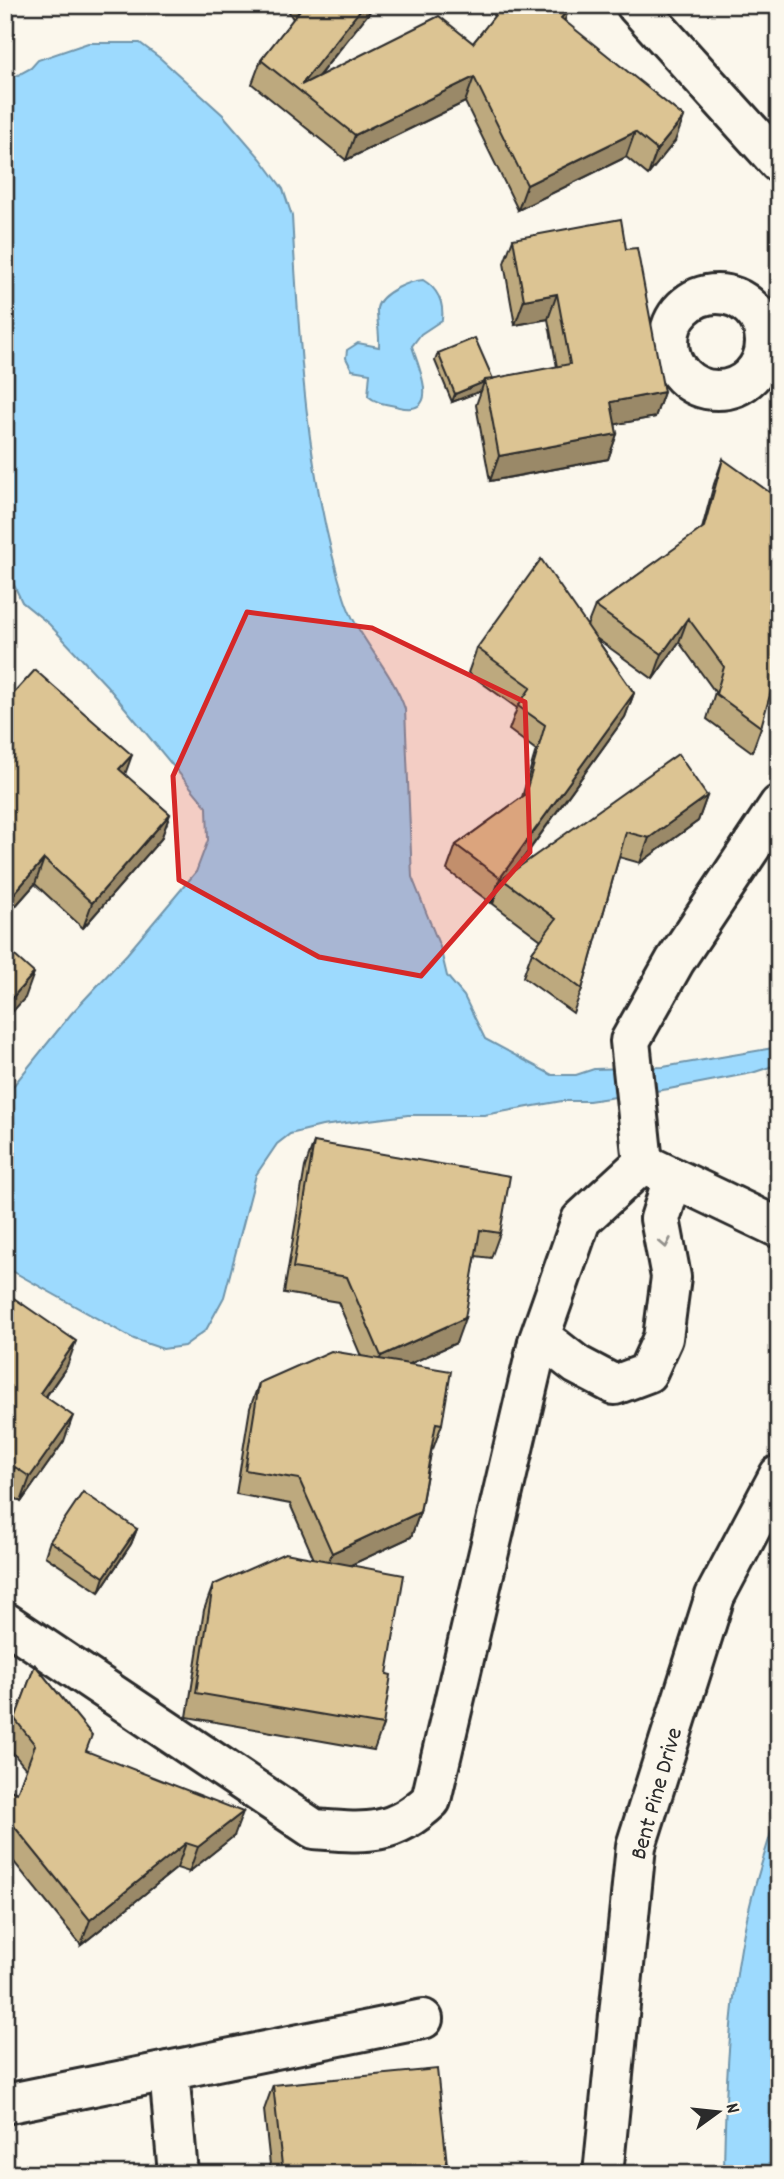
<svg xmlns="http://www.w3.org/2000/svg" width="784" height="2179" font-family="Dekko,sans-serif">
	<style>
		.water { fill: #9ddafe; stroke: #6f94aa; stroke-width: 2 }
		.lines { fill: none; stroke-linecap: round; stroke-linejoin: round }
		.minor-casing { stroke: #2b2b2b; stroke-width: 44 }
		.minor { stroke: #fbf7ec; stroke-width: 38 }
		.wall { fill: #bda97e; stroke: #2b2b2b; stroke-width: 2 }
		.shaded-wall { fill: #9a8967; stroke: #2b2b2b; stroke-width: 2 }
		.building { fill: #dcc493; stroke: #2b2b2b; stroke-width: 2 }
		.oneway { stroke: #93918c }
		.marked { fill: #d62828; fill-opacity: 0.2; stroke: #d62828; stroke-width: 5; stroke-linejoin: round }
		.labels { text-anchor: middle; stroke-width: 5; stroke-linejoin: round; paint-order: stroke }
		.street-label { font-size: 24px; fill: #2b2b2b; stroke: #fbf7ec }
	</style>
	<rect width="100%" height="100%" fill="#fbf7ec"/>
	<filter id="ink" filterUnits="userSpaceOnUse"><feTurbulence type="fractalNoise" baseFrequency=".0143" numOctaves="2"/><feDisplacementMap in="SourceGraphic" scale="14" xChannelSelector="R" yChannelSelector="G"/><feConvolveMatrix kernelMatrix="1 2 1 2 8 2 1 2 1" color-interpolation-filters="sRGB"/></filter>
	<g filter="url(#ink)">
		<g class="water">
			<path d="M88 43H140L160 58 223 115 261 159 283 189 292 216C299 344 306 474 344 597 356 637 391 668 405 709L412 877 440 947 447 976 464 996 485 1039 552 1075H576L594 1069 663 1067 779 1047V1064L752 1073 669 1089 589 1101H562L484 1115H408L322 1126 290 1134 277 1144 256 1175 224 1297 206 1330 184 1346 163 1349 134 1339 5 1267V1096L71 1014 127 954 196 872 208 840 207 807 107 686 49 624 22 602 5 566V82L31 68 38 60Z"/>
			<path d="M423 280C438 289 444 303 442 320L421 334 412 346C416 362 444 417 399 407 388 404 377 404 368 396L370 373 352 370 346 358 347 350 358 343 379 347C380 336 376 313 377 308 380 293 409 281 423 280Z"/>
			<path d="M779 1808V2174H724C725 2090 730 1982 751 1901 759 1870 769 1839 779 1808Z"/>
		</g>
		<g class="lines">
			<g class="minor-casing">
				<g id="minor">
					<path d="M636 5 779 163"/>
					<circle cx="717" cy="342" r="48"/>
					<path d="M651 1167 779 1228"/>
					<path d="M538 1342 554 1347 577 1365 615 1385 647 1373 663 1338 671 1277 660 1219 673 1178"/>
					<path d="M5 1622 314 1829C365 1833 392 1837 431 1800L538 1342 581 1220 643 1163 630 1041 675 961 779 805"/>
					<path d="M169 2071 178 2174"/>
					<path d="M5 2104 423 2019"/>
					<path d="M603 2174 636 1846 715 1596 779 1475"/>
				</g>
			</g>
			<use href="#minor" class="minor"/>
		</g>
		<g class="wall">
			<path d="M292 5H375L319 76 473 43 494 17 488 5H567L564 21 675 141 648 175 626 157 518 210 465 102 346 160 252 84 261 60 293 19 289 12Z"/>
			<path d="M513 239 626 249 664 392 655 417 615 424 617 434 608 459 490 481 476 405 481 391 452 402 435 361 438 353 493 379 557 367 548 319 515 325 504 263Z"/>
			<path d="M723 459 778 634 761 727 752 752 707 719 715 692 679 642 653 679 596 638 634 693 625 717 516 869 707 796 698 821 640 863 619 857 582 989 573 1013 523 977 532 952 541 940 493 904 495 898 491 903 447 870 456 845 522 797 536 750 509 730 517 708 468 673 477 648 587 626 595 606 702 529 714 484Z"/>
			<path d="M5 703 125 775 170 814 161 839 83 928 35 884 5 918Z"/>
			<path d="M314 1142 500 1233 491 1258 476 1256 456 1343 409 1364 442 1424 433 1449 432 1448 420 1512 411 1537 350 1565 387 1674 383 1725 374 1750 187 1717 204 1610 213 1585 314 1559 290 1504 236 1494 250 1408 259 1383 361 1356 338 1302 284 1293 305 1167Z"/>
			<path d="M5 1292 67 1366 46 1397 64 1441 21 1502 6 1491Z"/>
			<path d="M137 1529 131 1544 99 1592 45 1556 50 1541Z"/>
			<path d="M35 1665 86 1751 234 1836 189 1872 177 1868 81 1945 5 1851V1788L17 1793 26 1769 6 1744Z"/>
			<path d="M273 2085 448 2174H271L264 2110Z"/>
		</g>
		<g class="shaded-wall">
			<path d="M364 5H375L304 94 301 85Z"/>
			<path d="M569 9 560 33 561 18Z"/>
			<path d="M474 77 465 102 346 160 355 135Z"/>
			<path d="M684 117 675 141 648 175 657 150Z"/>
			<path d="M635 132 626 157 518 210 527 185Z"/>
			<path d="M557 294 548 319 515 325 524 300Z"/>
			<path d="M484 382 481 391 452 402 455 394Z"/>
			<path d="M664 392 655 417 602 427 611 402Z"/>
			<path d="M617 434 608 459 490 481 499 456Z"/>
			<path d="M779 615V634L760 647 769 622Z"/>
			<path d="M688 618 679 642 653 679 662 654Z"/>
			<path d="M634 693 625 717 506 882 502 879 495 898 491 903 500 878Z"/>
			<path d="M132 755 123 780 119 769Z"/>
			<path d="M707 796 698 821 640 863 649 838Z"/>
			<path d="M170 814 161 839 83 928 92 903Z"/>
			<path d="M44 859 35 884 5 918V904Z"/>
			<path d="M34 973 25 998 5 1020V1006Z"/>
			<path d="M465 1318 456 1343 372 1381 381 1356Z"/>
			<path d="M76 1341 67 1366 31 1417 40 1393Z"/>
			<path d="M73 1416 64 1441 21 1502 30 1477Z"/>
			<path d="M15 1467 5 1492V1481Z"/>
			<path d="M420 1512 411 1537 323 1578 332 1553Z"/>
			<path d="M137 1529 131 1544 99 1592 104 1577Z"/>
			<path d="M243 1812 234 1836 189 1872 198 1847Z"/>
			<path d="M186 1843 177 1868 81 1945 90 1920Z"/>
		</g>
		<g class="building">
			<path d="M304 5H364L301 85 439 16 473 43 503 5H567L569 9 561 18 684 117 657 150 635 132 527 185 474 77 355 135 261 60Z"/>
			<path d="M621 219 626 249 637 248 664 392 611 402 617 434 499 456 485 380 570 364 557 294 524 300 513 239Z"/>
			<path d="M475 338 493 379 485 380 484 382 455 394 438 353Z"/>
			<path d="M723 459 779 499V615L769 622 779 635V663L761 727 716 694 724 667 688 618 662 654 595 606 704 527Z"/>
			<path d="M541 559 634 693 500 878 456 845 525 795 545 725 518 706 531 687 477 648Z"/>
			<path d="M35 670 132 755 119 769 170 814 92 903 44 859 5 904V724L6 722 5 721V703Z"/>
			<path d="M678 754 707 796 649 838 626 832 582 989 532 952 556 919 502 879Z"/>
			<path d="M5 947 34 973 5 1006Z"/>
			<path d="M314 1142 510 1176 500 1233 480 1230 465 1318 381 1356 347 1277 293 1268Z"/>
			<path d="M5 1292 76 1341 40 1393 73 1416 30 1477 15 1467 5 1481Z"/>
			<path d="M331 1351 451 1371 442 1424 436 1423 420 1512 332 1553 299 1479 245 1470 259 1383Z"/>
			<path d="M83 1492 137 1529 104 1577 50 1541Z"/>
			<path d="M285 1553 404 1575 387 1674 391 1675 383 1725 196 1693 213 1585Z"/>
			<path d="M35 1665 92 1735 86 1751 243 1812 198 1847 186 1843 90 1920 9 1820 5 1823V1788L17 1793 35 1745 15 1719Z"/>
			<path d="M437 2069 448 2174H283L273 2085Z"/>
		</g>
		<defs><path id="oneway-chevron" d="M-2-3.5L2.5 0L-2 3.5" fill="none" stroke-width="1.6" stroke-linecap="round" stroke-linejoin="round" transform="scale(1.75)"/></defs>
		<use class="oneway" href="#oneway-chevron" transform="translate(665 1243) rotate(79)"/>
	</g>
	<path class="marked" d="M247 612 372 628 525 702 530 852 421 976 319 957 179 880 173 776Z"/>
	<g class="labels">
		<g class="street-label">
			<text transform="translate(655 1793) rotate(-74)" y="8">Bent Pine Drive</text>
		</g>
	</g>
	<rect width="784" height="2179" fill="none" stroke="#fbf7ec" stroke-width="28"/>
	<rect x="14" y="14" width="756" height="2151" fill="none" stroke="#2b2b2b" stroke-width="2.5" filter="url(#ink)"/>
	<g transform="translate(718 2112) rotate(75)" stroke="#fbf7ec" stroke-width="5" paint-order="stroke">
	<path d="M0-5L12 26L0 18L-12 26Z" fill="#2b2b2b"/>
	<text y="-10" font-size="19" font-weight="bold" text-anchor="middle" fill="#2b2b2b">N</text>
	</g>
</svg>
